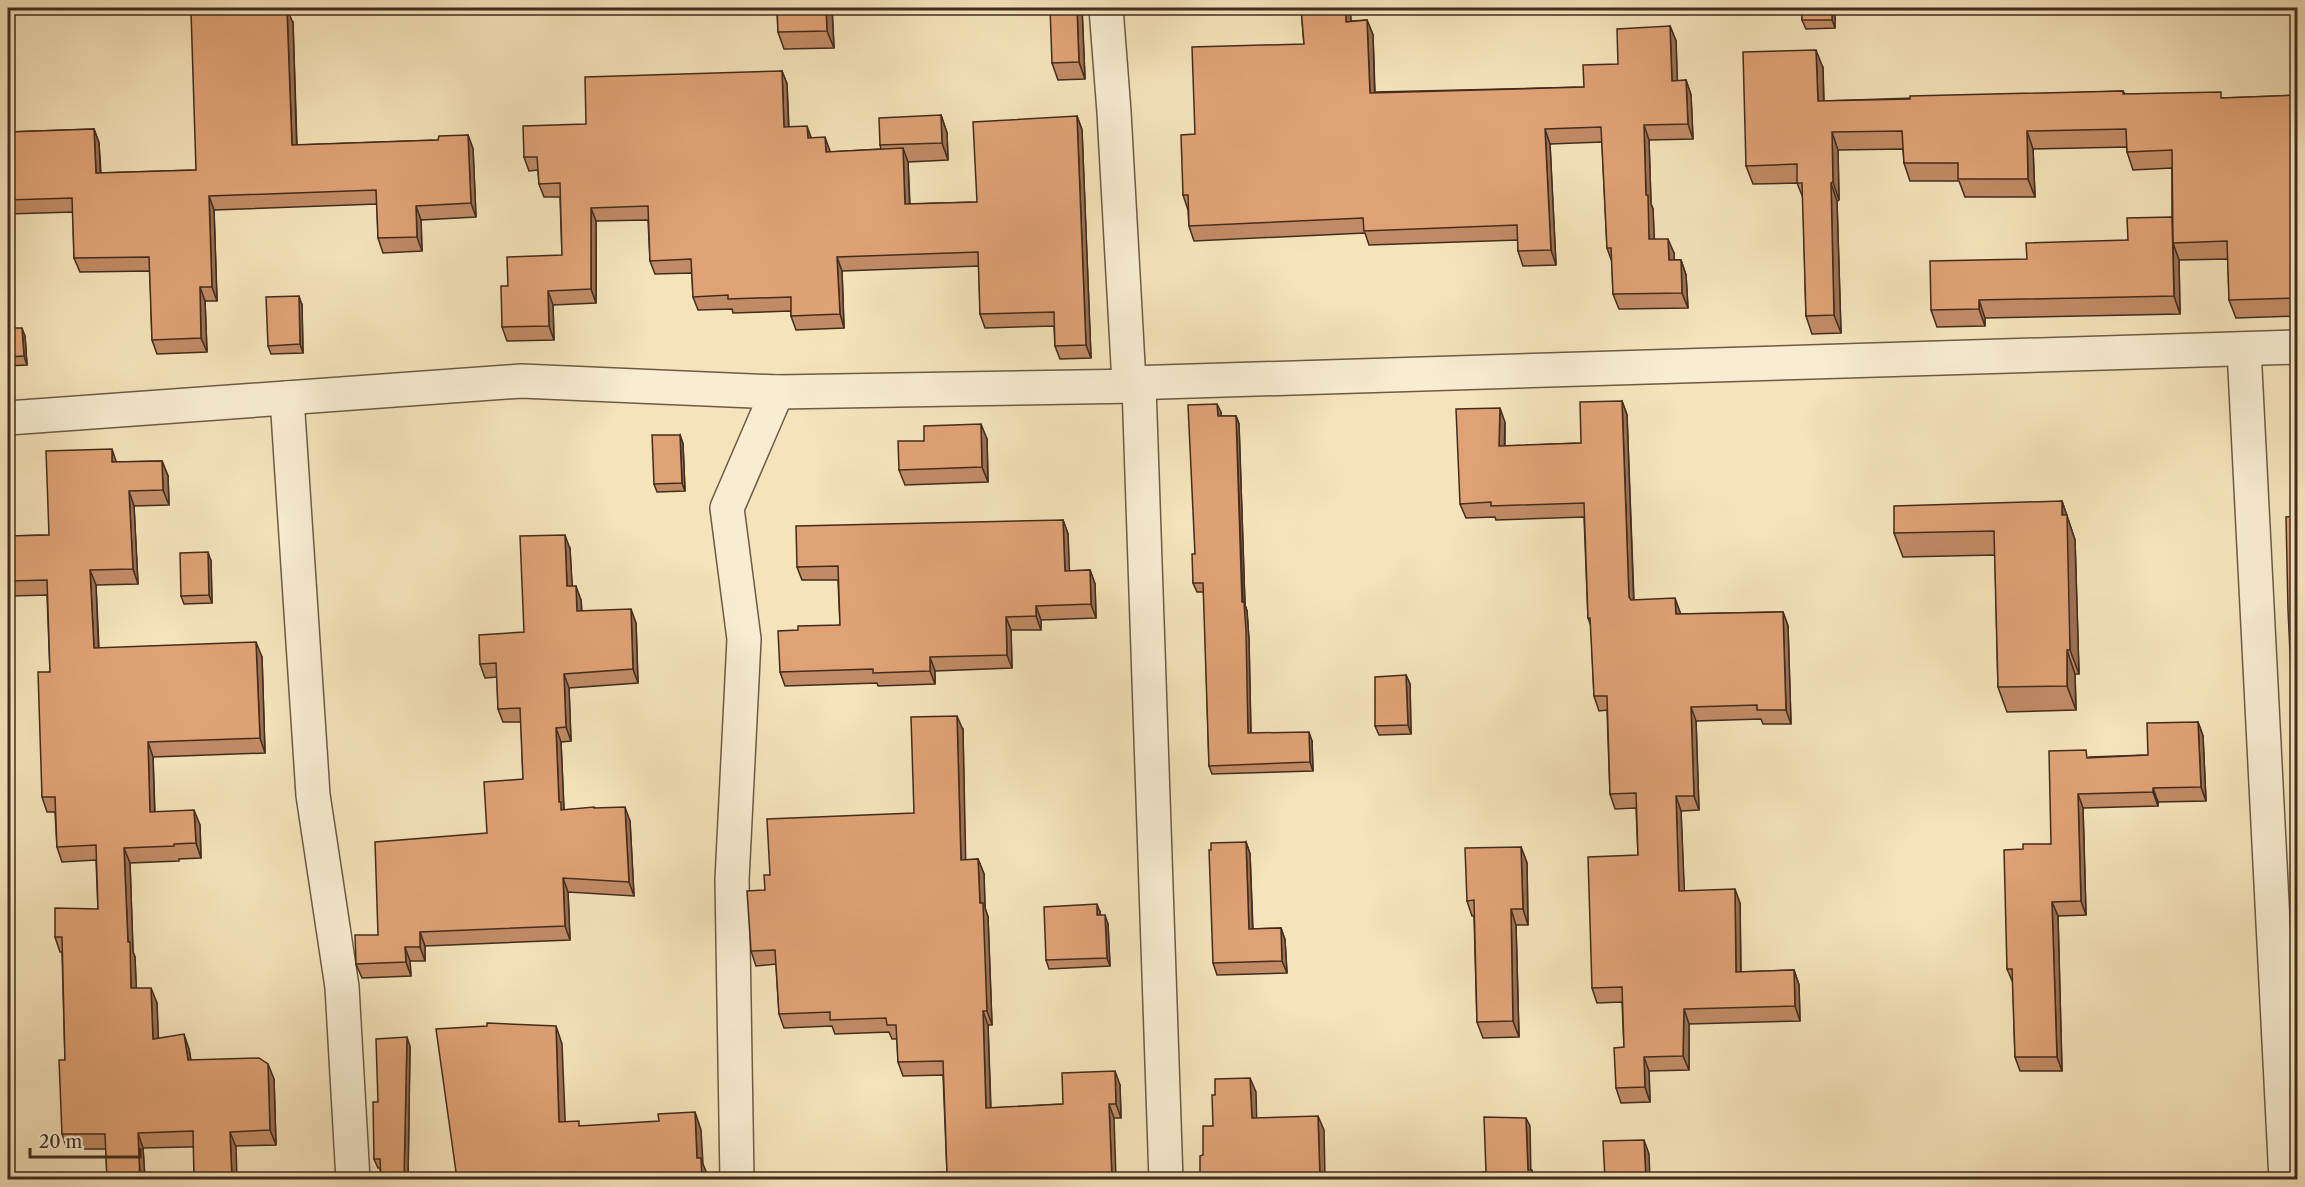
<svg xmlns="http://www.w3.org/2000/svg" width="2305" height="1187" font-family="'Libre Caslon Text',serif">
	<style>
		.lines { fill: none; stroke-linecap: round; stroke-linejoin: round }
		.street-casing { stroke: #6e5a46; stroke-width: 36 }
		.street { stroke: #f8edd2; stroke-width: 33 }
		.wall { fill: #c18b65; stroke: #412c20; stroke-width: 1.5 }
		.shaded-wall { fill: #9d7152; stroke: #412c20; stroke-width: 1.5 }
		.building { fill: #e0a275; stroke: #412c20; stroke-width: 1.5 }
	</style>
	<rect width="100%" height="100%" fill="#f5e3ba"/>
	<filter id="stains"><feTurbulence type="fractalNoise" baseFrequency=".00333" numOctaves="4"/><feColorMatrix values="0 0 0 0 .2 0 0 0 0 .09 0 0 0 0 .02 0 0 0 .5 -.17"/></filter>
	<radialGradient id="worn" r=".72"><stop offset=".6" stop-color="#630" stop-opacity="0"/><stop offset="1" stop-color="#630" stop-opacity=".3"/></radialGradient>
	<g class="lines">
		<g class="street-casing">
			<g id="street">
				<path d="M1106 8 1114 112 1129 383 1139 386 1166 1180"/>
				<path d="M2244 349 2286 1180"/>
				<path d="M1129 383 2298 347"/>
				<path d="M287 398 313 795 342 987 353 1180"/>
				<path d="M8 418 521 381 777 392 1139 386"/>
				<path d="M737 1180 732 880 744 639 727 508 777 392"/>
			</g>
		</g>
		<use href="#street" class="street"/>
	</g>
	<g class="wall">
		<path d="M777 8H832L834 48 784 49 778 32Z"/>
		<path d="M1082 8 1085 79 1058 80 1052 63Z"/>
		<path d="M1301 8H1350L1351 21 1367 20 1373 35 1375 92 1584 87 1618 64 1670 26 1676 41 1677 81 1686 80 1691 95 1693 139 1649 140 1651 204 1653 209 1654 239 1674 253V260H1681L1686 275 1688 308 1619 309 1613 294 1612 262 1607 248 1602 142 1550 144 1556 265 1523 266 1518 251V240L1369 245 1365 233 1194 241 1189 226 1188 210 1183 195 1195 134 1304 44Z"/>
		<path d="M1802 8H1835V28L1806 29 1802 20Z"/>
		<path d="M293 23 297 145 438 140 468 135 473 149 476 217 421 220 422 251 383 253 378 238 377 204 214 210 217 301H205L207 352 157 354 152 340 150 271 80 272 74 258 73 212 8 214V132L94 129 99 143 101 173 196 170Z"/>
		<path d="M1823 68 1824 101 2123 91 2125 94 2224 98 2298 95V316L2236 318 2229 300 2228 259 2179 260 2180 314 1985 318V326L1937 327 1931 310 2027 259 2128 240 2172 217V168L2133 170 2127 152V147L2033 149 2035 197H1965L1959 181H1910L1904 163 1903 149 1838 150 1839 200 1837 201 1841 333 1812 334 1806 316 1803 198 1797 183 1753 184 1746 166Z"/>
		<path d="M782 71 787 84 789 127 812 138 830 152 881 149 880 145 941 115 947 133 948 160 908 162 910 204 977 202 1077 116 1082 130 1091 358 1060 359 1055 346 1054 326 985 328 980 314 979 266 842 271 844 328 796 330 791 316V311L733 313 732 309 698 310 693 297 692 273 655 274 650 261 648 220 596 221V303L553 305 554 340 507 341 502 327 508 286 562 255 560 197H544L539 184 538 170 529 171 524 157 586 124Z"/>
		<path d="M302 305 303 353 271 354 268 346Z"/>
		<path d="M8 328 25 336 27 365 8 366Z"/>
		<path d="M1622 401 1627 415 1634 600 1680 612V614L1783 612 1788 626 1791 724H1763L1761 719 1696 721 1699 810 1681 811 1684 891 1740 903 1741 972 1794 970 1799 985 1800 1021 1689 1024V1070L1649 1071 1650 1102 1621 1103 1616 1088 1624 1047 1622 1002 1597 1003 1592 988 1638 855 1636 808 1615 809 1610 794 1607 710 1599 711 1594 696 1591 626 1588 618 1584 517 1496 520 1495 517 1466 518 1460 504 1505 422V446L1581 443Z"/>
		<path d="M1221 412V416H1236L1239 424 1245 605 1247 611 1249 640 1251 733 1312 741 1313 771 1212 774 1209 766 1204 592H1197L1193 583 1195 554Z"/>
		<path d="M680 435 683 444 685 491 657 492 654 484Z"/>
		<path d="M987 439 988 482 905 485 899 470 924 441Z"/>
		<path d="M162 461 168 476 169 505 134 506 138 584 96 585 99 648 262 657 265 753 153 757 155 812 200 825 201 858 179 859V861L130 863 133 952 135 957 136 988 157 1003 158 1038 189 1049 191 1060 274 1079 276 1145 143 1148 145 1179H107L106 1149H67L62 1134 65 1060 62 952H60L55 937 98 909 96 860 62 862 57 847 55 812H47L42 797 50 672 47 595 12 596 11 593H8V536L49 535 117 462Z"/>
		<path d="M2062 501 2075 540 2079 674H2075L2076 710 2007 712 1998 687 1995 555 1903 557 1894 533Z"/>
		<path d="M1063 520 1068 534 1069 571 1090 570 1095 584 1096 618 1041 620V630H1011L1012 668 935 671V684L878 686 877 683 785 686 780 672 798 630 840 625 838 580H802L797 567Z"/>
		<path d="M570 549 572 586 581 600 582 611 636 623 638 683 569 688 571 741 561 742 564 810 595 808 630 821 634 896 568 892 570 940 425 946V961H410L411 976 362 978 356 964 378 935 487 833 523 779 521 722H503L498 709 497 677 485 678 480 664 524 632Z"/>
		<path d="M211 561 212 603 184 604 181 596Z"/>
		<path d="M1406 675 1410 684 1411 734 1379 735 1375 726Z"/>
		<path d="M2198 722 2203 736 2206 801 2158 802V806L2083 808 2086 915 2058 916 2062 1071H2020L2015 1057 2013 983 2007 969 2023 849 2051 844 2089 757 2148 755Z"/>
		<path d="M963 730 965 860 978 859 984 874 985 908 988 917 992 1025H988L991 1108 1063 1104 1120 1085 1121 1118H1114L947 1172 943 1075 903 1076 898 1062 897 1039H892L889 1032 835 1034 832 1026 784 1028 779 1014 776 964 756 966 751 951 765 890 770 875 914 813Z"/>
		<path d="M1246 842 1250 854 1253 929 1281 928 1285 940 1287 973 1217 975 1213 963Z"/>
		<path d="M1521 847 1527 863 1528 925H1516L1519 1037 1483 1038 1477 1022 1474 916H1472L1467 901Z"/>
		<path d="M1100 912V915L1108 924 1110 966 1049 969 1046 960Z"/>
		<path d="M410 1046 408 1179H381L380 1168H378L374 1159 378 1102Z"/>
	</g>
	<g class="shaded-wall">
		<path d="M826 8H832L834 48 827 31Z"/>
		<path d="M1077 8H1082L1085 79 1079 62Z"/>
		<path d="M1346 8H1350L1352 36 1346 22Z"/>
		<path d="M1832 8H1835V28L1832 20Z"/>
		<path d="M287 9 293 23 297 159 292 145Z"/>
		<path d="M1367 20 1373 35 1375 107 1370 93Z"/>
		<path d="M1670 26 1676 41 1678 96 1672 81Z"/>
		<path d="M1816 50 1823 68 1824 119 1818 101Z"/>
		<path d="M782 71 787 84 789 141 784 127Z"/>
		<path d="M1686 80 1691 95 1693 139 1688 124Z"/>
		<path d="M941 115 947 133 948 160 942 143Z"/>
		<path d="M1077 116 1082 130 1091 358 1086 345Z"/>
		<path d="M1644 125 1649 140 1651 204 1653 209 1655 254 1649 239 1646 195Z"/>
		<path d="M807 126 812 140 808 138Z"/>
		<path d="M94 129 99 143 101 188 96 173Z"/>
		<path d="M1545 129 1550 144 1556 265 1551 250Z"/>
		<path d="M2027 131 2033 149 2035 197 2028 179Z"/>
		<path d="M1832 132 1838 150 1839 200 1833 182Z"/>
		<path d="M468 135 473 149 476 217 471 203Z"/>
		<path d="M825 137 830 151 831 166 826 152Z"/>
		<path d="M903 148 908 162 910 218 905 204Z"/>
		<path d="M1831 183 1837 201 1841 333 1834 315Z"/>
		<path d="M209 196 214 210 217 301 212 287Z"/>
		<path d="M416 206 421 220 422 251 417 237Z"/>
		<path d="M591 208 596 221V303L591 289Z"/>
		<path d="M1668 239 1674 253 1675 275 1669 260Z"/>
		<path d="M2173 243 2179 260 2180 314 2174 296Z"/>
		<path d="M837 257 842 271 844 328 840 314Z"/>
		<path d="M1681 260 1686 275 1688 308 1682 293Z"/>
		<path d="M200 287 205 301 207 352 201 338Z"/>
		<path d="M548 291 553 305 554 340 549 326Z"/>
		<path d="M299 296 302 305 303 353 300 344Z"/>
		<path d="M1979 300 1985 318V326L1979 309Z"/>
		<path d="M22 328 25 336 27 365 24 356Z"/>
		<path d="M1622 401 1627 415 1634 611 1629 597Z"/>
		<path d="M1217 404 1221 412V425L1218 416Z"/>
		<path d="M1500 408 1505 422 1504 460 1499 446Z"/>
		<path d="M1236 416 1239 424 1245 605 1247 611 1249 640 1251 742 1248 733Z"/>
		<path d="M981 424 987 439 988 482 982 467Z"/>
		<path d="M680 435 683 444 685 491 682 483Z"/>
		<path d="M112 449 117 464 112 462Z"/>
		<path d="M162 461 168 476 169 505 163 490Z"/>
		<path d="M129 491 134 506 138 584 133 569Z"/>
		<path d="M2062 501 2075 540 2079 674 2070 650Z"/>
		<path d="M1063 520 1068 534 1070 585 1065 571Z"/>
		<path d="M565 535 570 549 573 599 567 586Z"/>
		<path d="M208 552 211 561 212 603 209 595Z"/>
		<path d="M90 570 96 585 99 663 94 648Z"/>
		<path d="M1090 570 1095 584 1096 618 1091 604Z"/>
		<path d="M576 586 581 600 582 625 577 611Z"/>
		<path d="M1675 598 1680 612 1681 629 1676 614Z"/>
		<path d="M1036 606 1041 620V630L1036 616Z"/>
		<path d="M631 609 636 623 638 683 633 669Z"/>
		<path d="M1783 612 1788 626 1791 724 1786 710Z"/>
		<path d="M1006 617 1011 630 1012 668 1007 655Z"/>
		<path d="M256 642 262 657 265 753 260 738Z"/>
		<path d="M2067 650 2075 674 2076 710 2067 686Z"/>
		<path d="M930 657 935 671V684L930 671Z"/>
		<path d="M564 674 569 688 571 741 566 727Z"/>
		<path d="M1406 675 1410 684 1411 734 1408 725Z"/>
		<path d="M1691 707 1696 721 1699 810 1694 796Z"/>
		<path d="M957 716 963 730 966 874 961 860Z"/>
		<path d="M2198 722 2203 736 2206 801 2201 787Z"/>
		<path d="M556 728 561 742 564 810 566 824 559 802Z"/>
		<path d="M1309 732 1312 741 1313 771 1310 762Z"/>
		<path d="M148 742 153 757 155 827 150 812Z"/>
		<path d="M2153 788 2158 802V806L2153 792Z"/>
		<path d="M2078 794 2083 808 2086 915 2081 901Z"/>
		<path d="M1676 796 1681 811 1685 905 1679 891Z"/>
		<path d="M625 807 630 821 634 896 629 882Z"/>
		<path d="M194 810 200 825 201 858 196 843Z"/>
		<path d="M1246 842 1250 854 1253 941 1249 929Z"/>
		<path d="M1521 847 1527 863 1528 925 1523 909Z"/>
		<path d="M124 848 130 863 133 952 135 957 137 1003 131 988 128 942Z"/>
		<path d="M978 859 984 874 985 908 988 917 992 1025 987 1011 980 903Z"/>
		<path d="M563 878 568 892 570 940 565 926Z"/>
		<path d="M1735 889 1740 903 1741 986 1736 972Z"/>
		<path d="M2052 902 2058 916 2062 1071 2057 1057Z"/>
		<path d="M1097 904 1100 912 1101 924 1097 915Z"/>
		<path d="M1511 909 1516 925 1519 1037 1513 1021Z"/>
		<path d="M1105 915 1108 924 1110 966 1107 958Z"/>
		<path d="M1281 928 1285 940 1287 973 1282 961Z"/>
		<path d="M420 932 425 946V961L420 947Z"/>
		<path d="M405 947 410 961 411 976 406 962Z"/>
		<path d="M1794 970 1799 985 1800 1021 1795 1006Z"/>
		<path d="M151 988 157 1003 159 1054 153 1039Z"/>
		<path d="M1684 1009 1689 1024V1070L1683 1056Z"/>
		<path d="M983 1011 988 1025 991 1122 986 1108Z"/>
		<path d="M556 1026 562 1044 566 1141 559 1122Z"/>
		<path d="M184 1034 189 1049 193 1075 188 1060Z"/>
		<path d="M407 1037 410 1046 408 1179H404Z"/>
		<path d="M1644 1057 1649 1071 1650 1102 1645 1087Z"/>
		<path d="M268 1064 274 1079 276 1145 270 1130Z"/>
		<path d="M1115 1071 1120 1085 1121 1118 1116 1104Z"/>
		<path d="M1250 1078 1256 1092 1257 1133 1252 1118Z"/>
		<path d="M1109 1104 1114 1118 1116 1179H1112Z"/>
		<path d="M695 1112 701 1130 703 1164 708 1176V1179H702L697 1158Z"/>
		<path d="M1318 1116 1324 1130 1325 1179H1320Z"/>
		<path d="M1526 1118 1530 1126 1531 1179 1528 1170Z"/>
		<path d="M230 1132 236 1147 237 1179H232Z"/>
		<path d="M138 1133 143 1148 145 1179H140Z"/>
		<path d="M1644 1140 1649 1154 1650 1179H1646Z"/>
	</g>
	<g class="building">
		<path d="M777 8H826L827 31 778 32Z"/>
		<path d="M1050 8H1077L1079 62 1052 63Z"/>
		<path d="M1301 8H1346V22L1367 20 1370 93 1584 87 1583 65 1618 64 1617 29 1670 26 1672 81 1686 80 1688 124 1644 125 1646 195H1648L1649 239H1668L1669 260H1681L1682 293 1613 294 1611 248H1607L1601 127 1545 129 1551 250 1518 251 1517 225 1364 231 1363 218 1189 226 1188 195H1183L1181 135 1195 134 1192 47 1304 44Z"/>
		<rect x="1802" y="8" width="30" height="12"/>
		<path d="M287 9 292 145 438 140 439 136 468 135 471 203 416 206 417 237 378 238 376 190 209 196 212 287H200L201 338 152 340 149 257 74 258 72 198 8 200V132L94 129 96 173 196 170 191 12Z"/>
		<path d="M1816 50 1818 101 1910 99V96L2123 91V94L2221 92V98L2298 95V298L2229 300 2227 241 2173 243 2172 150 2127 152 2126 129 2027 131 2028 179H1958V163H1904L1902 131 1832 132 1833 182 1831 183 1834 315 1806 316 1802 183H1797V164L1746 166 1743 52Z"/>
		<path d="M782 71 784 127 807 126 808 138 825 137 826 152 903 148 905 204 977 202 973 122 1077 116 1086 345 1055 346 1054 312 980 314 978 252 837 257 840 314 791 316V297L728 299V295L693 297 691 259 650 261 648 206 591 208V289L548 291 549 326 502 327 501 286H508L507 257 562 255 560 183 539 184 537 157H524L523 126 586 124 585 77Z"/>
		<path d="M941 115 942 143 880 145 879 118Z"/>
		<path d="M2172 217 2174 296 1979 300V309L1931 310 1930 261 2027 259 2026 243 2128 240 2127 218Z"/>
		<path d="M299 296 300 344 268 346 266 297Z"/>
		<path d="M8 328H22L24 356 8 357Z"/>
		<path d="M1622 401 1629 597 1631 600 1675 598 1676 614 1783 612 1786 710H1757V705L1691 707 1694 796H1676L1679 891 1735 889 1736 972 1794 970 1795 1006 1684 1009 1683 1056 1644 1057 1645 1087 1616 1088 1614 1048 1624 1047 1622 987 1592 988 1588 857 1638 855 1636 793 1610 794 1607 696H1594L1590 618H1588L1584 503 1491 506V502L1460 504 1456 409 1500 408 1499 446 1581 443 1580 402Z"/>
		<path d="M1217 404 1218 416H1236L1242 602H1244L1246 631 1248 733 1309 732 1310 762 1209 766 1203 583H1193L1192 554H1195L1188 405Z"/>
		<path d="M981 424 982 467 899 470 898 441H924V426Z"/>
		<path d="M652 435H680L682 483 654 484Z"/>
		<path d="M112 449V462L162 461 163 490 129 491 133 569 90 570 94 648 256 642 260 738 148 742 150 812 194 810 196 843 174 844V846L124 848 128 942H130L131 988H151L153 1039 184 1034 188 1060 259 1058 268 1064 270 1130 230 1132 232 1179H194L193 1131 138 1133 140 1179H107L105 1134H62L59 1060H65L62 937H55V908L98 909 96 845 57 847 55 797H42L38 672H50L47 580 8 581V536L49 535 46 451Z"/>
		<path d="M2062 501V515H2067L2070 650H2067V686L1998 687 1994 531 1894 533V506Z"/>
		<path d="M2298 516V758L2295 759 2288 610 2286 517Z"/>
		<path d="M1063 520 1065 571 1090 570 1091 604 1036 606V616L1006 617 1007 655 930 657V671L873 673V669L780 672 778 631 798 630V626L840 625 838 566 797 567 796 526Z"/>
		<path d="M565 535 567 586H576L577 611 631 609 633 669 564 674 566 727 556 728 559 802H561V810L594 807V808L625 807 629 882 563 878 565 926 420 932V947H405L406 962 356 964 355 935H378L375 842 487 833 484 782 523 779 520 708 498 709 496 663 480 664 479 635 524 632 520 536Z"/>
		<path d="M208 552 209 595 181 596 180 553Z"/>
		<path d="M1406 675 1408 725 1375 726V677Z"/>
		<path d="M957 716 961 860 978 859 980 903H983L987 1011H983L986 1108 1063 1104 1062 1073 1115 1071 1116 1104H1109L1112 1179H791L947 1172 943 1061 898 1062 896 1025H887L886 1018 830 1020V1012L779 1014 775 950 751 951 747 891 765 890 764 875H770L767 819 914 813 911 717Z"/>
		<path d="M2198 722 2201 787 2153 788V792L2078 794 2081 901 2052 902 2057 1057H2015L2012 969H2007L2004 850 2023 849V844H2051L2049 751 2086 750 2087 758 2148 755 2147 723Z"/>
		<path d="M1246 842 1249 929 1281 928 1282 961 1213 963 1209 850H1211V843Z"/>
		<path d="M1521 847 1523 909H1511L1513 1021 1477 1022 1474 900 1467 901 1465 848Z"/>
		<path d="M1097 904V915H1105L1107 958 1046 960 1044 907Z"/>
		<path d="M487 1023 556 1026 559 1122 579 1121V1126L659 1121 658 1114 695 1112 697 1158H701L702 1179H457L436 1029 487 1026Z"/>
		<path d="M407 1037 404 1179H381L380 1159H374L373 1102H378L376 1039Z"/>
		<path d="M1250 1078 1252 1118 1318 1116 1320 1179H1200V1156L1203 1155V1126H1213L1212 1095H1215V1079Z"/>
		<path d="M1484 1117 1526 1118 1528 1170H1532L1533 1179H1483V1172H1486Z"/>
		<path d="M1644 1140 1646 1179H1605L1603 1141Z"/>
	</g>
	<rect width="2305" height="1187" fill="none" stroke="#f5e3ba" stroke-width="30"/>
	<rect x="9" y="9" width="2287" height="1169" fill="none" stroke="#412c20" stroke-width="3"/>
	<rect x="15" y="15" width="2275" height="1157" fill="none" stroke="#412c20" stroke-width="1.5"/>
	<path d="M30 1148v9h110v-9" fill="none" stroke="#412c20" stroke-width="3"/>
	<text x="39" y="1148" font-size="18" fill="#412c20" stroke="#f8edd2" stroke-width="4.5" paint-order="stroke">20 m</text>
	<rect width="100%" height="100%" filter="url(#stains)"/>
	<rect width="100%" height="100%" fill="url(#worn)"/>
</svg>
